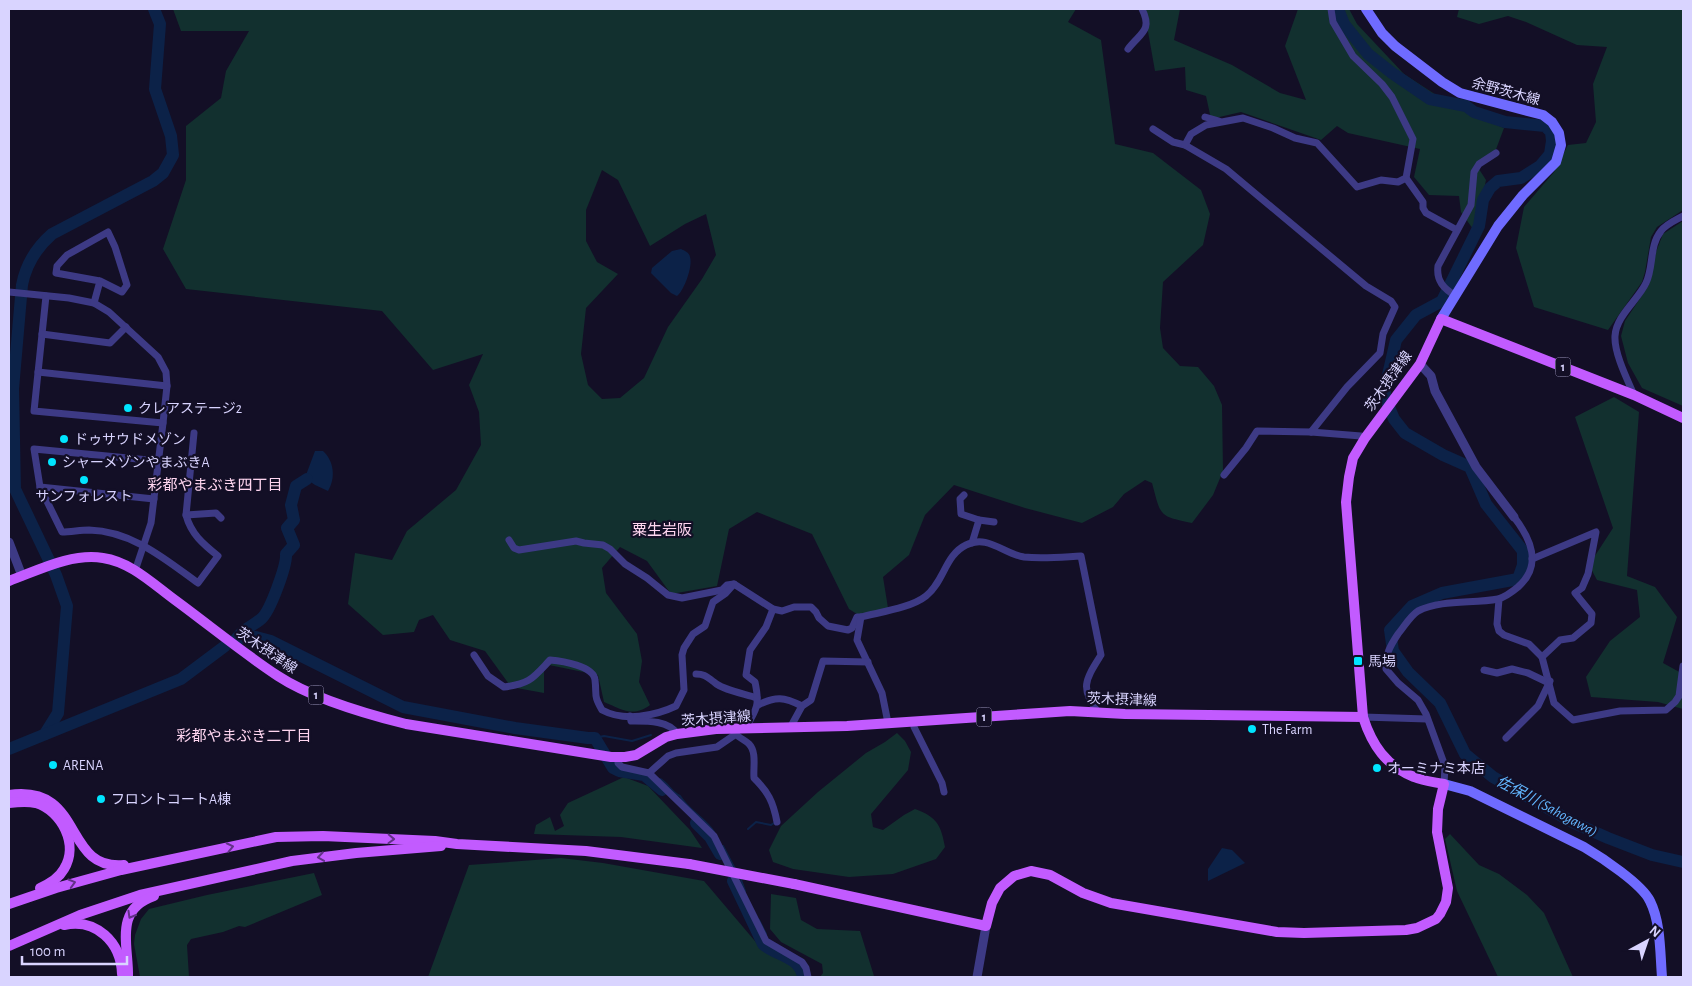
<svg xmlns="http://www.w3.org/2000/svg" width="1692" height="986" font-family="'Alegreya Sans','Noto Sans JP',sans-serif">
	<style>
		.green { fill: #12302f; fill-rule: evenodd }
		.water { fill: #0c2248 }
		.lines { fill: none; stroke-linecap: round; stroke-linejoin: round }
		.stream { stroke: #0c2248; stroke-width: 2 }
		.river { stroke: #0c2248; stroke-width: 12 }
		.minor { stroke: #3d3a85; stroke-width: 7 }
		.tertiary { stroke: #3d3a85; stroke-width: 9 }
		.secondary { stroke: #6f6bff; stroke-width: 10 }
		.primary { stroke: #c25bff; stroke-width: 10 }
		.primary-bridge { stroke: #c25bff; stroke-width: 10 }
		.oneway { stroke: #623188 }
		.poi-dot { fill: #00e5ff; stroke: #130f26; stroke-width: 2 }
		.labels { text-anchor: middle; stroke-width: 4.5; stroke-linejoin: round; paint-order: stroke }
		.shield { fill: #130f26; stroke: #9e99be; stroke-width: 1 }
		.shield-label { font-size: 12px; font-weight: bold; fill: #d9d4ff }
		.street-label { font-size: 14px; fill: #d9d4ff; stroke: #130f26 }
		.poi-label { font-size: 14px; fill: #d9d4ff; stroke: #130f26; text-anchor: start }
		.neighbourhood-label { font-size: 15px; fill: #ffd6f0; stroke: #130f26 }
		.water-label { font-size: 15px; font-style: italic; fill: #62b6ff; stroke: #130f26 }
	</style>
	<rect width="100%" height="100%" fill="#130f26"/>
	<g class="green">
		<path d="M173 9H1076L1068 22 1101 40 1115 144 1153 153 1201 190 1210 214 1203 245 1163 282 1160 328 1163 348 1180 366 1198 367 1214 386 1222 405 1223 471 1213 495 1192 523C1158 516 1161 516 1152 483L1145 480 1124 494 1113 507 1082 523 1025 508 954 485 925 515 909 555 883 577 888 608 860 616 849 609 812 534 757 512 729 529 717 586 671 594 647 561 620 547 602 568 606 593 637 634 642 661 639 682 650 705C633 718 621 709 604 702L598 675 544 664V693L511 687 485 651 450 640 433 615 419 620 414 632 383 635 348 604 355 553 392 560 407 531 456 490 481 445 479 412 469 385 483 354 433 370 382 311 186 289 163 249 186 180V126L221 98 226 71 249 31H181ZM602 170 618 180 650 246 685 224 706 214 716 255 702 279 668 327 644 378 620 398 602 399 588 385 581 354 586 308 618 274 597 262 586 241V210Z"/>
		<path d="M1144 9H1180L1174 40 1232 65 1280 93 1306 100 1285 46 1298 9H1349L1357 24 1404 74 1453 106 1504 128 1495 152 1477 166 1486 180 1475 232 1461 212 1459 196 1429 195 1414 177 1420 149 1348 133 1337 126 1321 140 1241 112 1211 119 1206 96 1186 90 1185 67 1155 71Z"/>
		<path d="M1459 9H1683V210L1657 227 1651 237 1645 272 1642 282 1608 330 1534 307 1516 248 1524 207 1554 172 1568 145 1586 143 1596 122 1593 84 1607 47 1577 45 1526 22 1508 16 1479 24 1457 17Z"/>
		<path d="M1683 221V406L1642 388 1628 363 1621 336 1625 321 1649 285 1656 252 1663 234Z"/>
		<path d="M1614 397 1639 412 1627 576 1655 587 1677 617 1663 663 1683 674V709L1658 702 1591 697 1586 677 1610 641 1640 617 1637 590 1597 580 1589 565 1613 528 1575 417Z"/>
		<path d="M897 733 905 741 911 752 908 770 871 814 873 827 883 830 904 815 915 809C937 817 941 825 945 847L936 859 893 874 849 877 793 869 773 862 769 850 781 826 818 792 866 753 885 742Z"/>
		<path d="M624 777 648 786 690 830 702 848 621 837 534 834 536 825 550 817 555 831 564 826 560 815 568 803Z"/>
		<path d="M1450 834 1479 865 1499 874 1527 895 1544 913 1573 977H1498L1457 891 1445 839Z"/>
		<path d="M561 858 603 863 704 881 760 947 791 962 802 977H428L469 865Z"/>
		<path d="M314 873 322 895 245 927 239 926 223 932 191 939 187 945 189 977H140L134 944 135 935 141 919 149 909 207 895Z"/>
		<path d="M771 894 796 898 801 920 817 929 860 931 874 976 873 977H820L823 973 822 964 781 942 770 929Z"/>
	</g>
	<g class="water">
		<path d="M681 249C685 251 689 252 690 257 693 266 684 291 677 296L671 293 651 273 652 268 672 251Z"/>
		<path d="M315 451H323C334 461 336 478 328 491 320 487 309 484 306 475Z"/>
		<path d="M1222 848 1232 850 1245 863 1208 881V869Z"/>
	</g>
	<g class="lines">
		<g class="stream">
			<path d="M595 738 604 736 632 741 651 735"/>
			<path d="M660 779C668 783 672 793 680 796 688 810 705 818 714 832"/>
			<path d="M748 829 756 822 771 825 774 823"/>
			<path d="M723 846 735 869"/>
			<path d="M740 877 745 891"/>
			<path d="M759 920 766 934"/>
		</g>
		<g class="river">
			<path d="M1338 9 1344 24 1368 54 1392 73 1430 99 1466 106 1474 112 1505 122 1545 126 1551 132 1552 141 1550 154 1540 166 1521 178 1498 181 1490 188 1483 200 1479 226 1442 301 1416 315 1396 340 1385 388V397L1394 419 1405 433 1443 455 1470 467 1486 504 1523 551V565L1518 579 1442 593 1412 606 1390 630 1393 651 1408 672 1440 703 1465 754 1493 777 1574 823 1608 838 1652 855 1683 862"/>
			<path d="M237 638 256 637 271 641 403 707 515 728 588 738H595L613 768 619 771 644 775 662 790"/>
			<path d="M237 638C244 628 253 626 261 619 270 612 287 565 286 554L294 545 287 528 294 520 291 505 296 486 307 479"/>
			<path d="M45 734 58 713 67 606 56 575 15 489 13 389 22 285C26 264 36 248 52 234L153 181 163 173 173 155 171 136 155 89 160 24 154 9"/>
			<path d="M9 749 181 679 225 646"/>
			<path d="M696 823 710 837 720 854"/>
			<path d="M733 881 763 944C776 956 800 956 803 977"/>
		</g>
		<g class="minor">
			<path d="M1128 49C1140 33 1153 31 1142 9"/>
			<path d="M1205 117 1219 121"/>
			<path d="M1153 129 1173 142 1185 145 1226 169 1366 286 1391 301 1395 307 1383 334 1380 353 1347 387 1311 432"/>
			<path d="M1185 145 1191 134 1206 125 1243 118 1273 128 1295 138 1317 143 1357 187 1381 180 1398 182 1406 178 1413 139 1392 97 1382 84 1353 56 1333 22 1331 9"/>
			<path d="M1406 178 1423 202V208L1426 213 1457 230"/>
			<path d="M9 292 69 298 94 303 109 312 158 357 166 372 167 386 163 423 151 523 135 571"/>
			<path d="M46 296 34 411 163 423"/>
			<path d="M1456 296C1444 289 1436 281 1438 266L1471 205 1474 172 1479 164 1496 153"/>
			<path d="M94 303 100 281 56 273 57 266 67 255 108 232 115 247 127 285 122 292 100 281"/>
			<path d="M42 334 110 343 126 327"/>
			<path d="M38 372 167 386"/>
			<path d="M1634 395C1627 379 1614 353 1615 336 1616 316 1638 300 1646 283 1654 266 1649 246 1661 231 1666 224 1676 220 1683 216"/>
			<path d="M159 461 34 449 40 487 62 532C71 532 80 530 89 530 132 531 165 559 198 583L218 556C203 544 191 534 186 515L194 433"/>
			<path d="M1224 475 1246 448 1257 431 1311 432 1361 436 1365 438"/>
			<path d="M40 487 154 499"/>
			<path d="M964 495 960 499 961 514 979 520 994 522"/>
			<path d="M186 515 216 513 221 518"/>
			<path d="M509 540 514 548 519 550 576 541 584 543 603 545 610 549 625 564 647 578 668 595 682 598 722 590 727 585 734 584"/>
			<path d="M972 543 979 520"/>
			<path d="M1532 559 1596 532 1588 574 1582 588 1575 593 1592 614 1591 623 1573 638 1560 640 1542 657 1554 703 1573 720 1620 711 1666 710 1675 702 1679 696 1683 666"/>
			<path d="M1499 599 1497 624 1499 631 1504 635 1529 644 1542 657"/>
			<path d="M474 655 488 676 504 687C530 684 533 678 550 660 562 661 594 666 595 680 597 696 593 694 602 710 624 722 655 716 676 706L684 690 682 655 684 648 693 634 705 626 713 602 726 593 734 584 773 609 782 611 794 607H811L816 612 819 618 828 626 848 630 852 628 857 617H861"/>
			<path d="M1484 670 1497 673 1512 669 1528 673 1549 683"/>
			<path d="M696 674C705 674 707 677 714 682 722 690 746 694 757 698"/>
			<path d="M758 705C776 696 784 697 802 706"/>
			<path d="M630 716 631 721C645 721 669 720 677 734"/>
			<path d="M1363 717 1427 719"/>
			<path d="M914 722V727L942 783 944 792"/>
			<path d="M888 723 882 693 857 640 861 617C880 612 911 608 926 596 944 582 945 555 966 545 988 534 1003 554 1024 557 1043 559 1062 557 1081 556L1101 655C1086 679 1079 688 1098 712"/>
			<path d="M790 728 802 706 811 700 823 661 868 662"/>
			<path d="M745 729C757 709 760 705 755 682L746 675 750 650 766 627 773 609"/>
			<path d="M736 734C739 738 745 740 749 744 757 752 753 768 754 778 768 792 773 801 777 822"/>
			<path d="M1506 738 1538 706 1550 681"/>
			<path d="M618 758V763L622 767 649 773 714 836 766 941 802 962 806 968 808 977"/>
			<path d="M649 773 668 756 676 753 717 747 736 734 735 729"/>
			<path d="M1444 784 1445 766 1426 714 1418 700 1398 683 1386 669C1385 655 1390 646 1398 634 1404 627 1410 616 1418 611 1442 599 1473 604 1498 599 1505 597 1512 592 1518 587 1543 565 1531 539 1514 517"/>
		</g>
		<g class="tertiary">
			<path d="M1420 364 1431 376 1435 391 1476 467 1514 517"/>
			<path d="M9 542 22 576"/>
			<path d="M977 977 986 926"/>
		</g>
		<g class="secondary">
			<path d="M1366 9 1382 33 1395 46 1442 82 1460 93 1543 115 1552 122 1559 133 1561 145 1556 162 1523 195 1498 226 1441 319"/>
			<path d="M1444 784 1470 791 1584 847C1601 857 1642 884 1650 901 1661 923 1660 953 1662 977"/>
		</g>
		<g class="primary">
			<path d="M9 581C39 570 71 553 103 558 131 562 153 584 175 600 209 625 243 653 278 676 313 699 366 714 406 724L611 757H625L636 755 666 737 677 734 716 729 847 726 1070 711 1125 714 1363 717"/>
			<path d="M9 795C85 784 62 871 124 865"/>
			<path d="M9 803C17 802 27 801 36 803 62 811 79 845 64 869 59 878 49 884 40 888"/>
			<path d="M794 884 986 926 992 903 1000 888 1014 876 1031 871 1050 875 1083 893 1111 903 1277 932 1304 933 1406 930 1417 928 1436 919 1440 914 1446 902 1448 888 1437 832 1438 809 1444 784C1434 782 1423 781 1414 777 1386 766 1372 745 1363 717L1346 502 1349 477 1353 458 1365 438 1420 364 1441 319 1634 395 1683 418"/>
			<path d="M9 904 56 888 121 870 276 837 323 836 435 841 457 844 586 851 689 864"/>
			<path d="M64 925C96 918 121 942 122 974"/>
			<path d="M9 946 80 915 140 895 292 861 356 853 441 846"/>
			<path d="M128 977C129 946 113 910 154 896"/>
		</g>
		<path class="primary-bridge" d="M689 864 794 884"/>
	</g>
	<defs><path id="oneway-chevron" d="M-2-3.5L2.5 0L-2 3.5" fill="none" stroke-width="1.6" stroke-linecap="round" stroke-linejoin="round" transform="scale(1.25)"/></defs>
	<g class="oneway">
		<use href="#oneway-chevron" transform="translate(391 839) rotate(2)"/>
		<use href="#oneway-chevron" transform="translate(230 847) rotate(-12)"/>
		<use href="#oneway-chevron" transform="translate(321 857) rotate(172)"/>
		<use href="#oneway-chevron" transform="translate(72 883) rotate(-16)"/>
		<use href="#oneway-chevron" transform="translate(131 915) rotate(120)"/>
	</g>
	<g class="poi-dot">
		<circle cx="128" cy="408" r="5"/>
		<circle cx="64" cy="439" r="5"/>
		<circle cx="52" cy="462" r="5"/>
		<circle cx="84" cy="480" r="5"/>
		<rect x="1353" y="656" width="10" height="10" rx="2.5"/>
		<circle cx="1252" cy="729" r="5"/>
		<circle cx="53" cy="765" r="5"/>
		<circle cx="1377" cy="768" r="5"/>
		<circle cx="101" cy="799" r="5"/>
	</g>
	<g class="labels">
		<g class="shield">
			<rect x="1555.5" y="357.5" width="15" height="19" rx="4"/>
			<rect x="308.5" y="685.5" width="15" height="19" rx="4"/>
			<rect x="976.5" y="707.5" width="15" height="19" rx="4"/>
		</g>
		<g class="shield-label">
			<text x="1563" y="371">1</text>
			<text x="316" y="699">1</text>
			<text x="984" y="721">1</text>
		</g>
		<g class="street-label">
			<text transform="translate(1506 91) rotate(15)" y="5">余野茨木線</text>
			<text transform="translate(1388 381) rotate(-55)" y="5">茨木摂津線</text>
			<text transform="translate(267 650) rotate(34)" y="5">茨木摂津線</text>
			<text transform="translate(1122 699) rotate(2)" y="5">茨木摂津線</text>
			<text transform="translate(716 718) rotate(-4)" y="5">茨木摂津線</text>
		</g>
		<g class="poi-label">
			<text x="138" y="413">クレアステージ2</text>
			<text x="74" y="444">ドゥサウドメゾン</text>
			<text x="62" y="467">シャーメゾンやまぶきA</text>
			<text x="84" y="501" text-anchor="middle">サンフォレスト</text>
			<text x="1368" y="666">馬場</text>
			<text x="1262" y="734">The Farm</text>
			<text x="63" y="770">ARENA</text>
			<text x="1387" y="773">オーミナミ本店</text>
			<text x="111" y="804">フロントコートA棟</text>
		</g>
		<g class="neighbourhood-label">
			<text x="215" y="490">彩都やまぶき四丁目</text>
			<text x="662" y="535">粟生岩阪</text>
			<text x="244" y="741">彩都やまぶき二丁目</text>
		</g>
		<g class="water-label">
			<text transform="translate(1547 806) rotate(28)" y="5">佐保川 (Sahogawa)</text>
		</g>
	</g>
	<rect width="1692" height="986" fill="none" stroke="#d9d4ff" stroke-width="20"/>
	<g transform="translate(1647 941) rotate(40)" stroke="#130f26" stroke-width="4" paint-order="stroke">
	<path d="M0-4L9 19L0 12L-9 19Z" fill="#d9d4ff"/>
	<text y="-8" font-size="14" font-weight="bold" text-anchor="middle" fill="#d9d4ff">N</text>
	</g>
	<path d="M22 956v8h105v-8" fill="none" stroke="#d9d4ff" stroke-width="2.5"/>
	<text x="30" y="956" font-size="15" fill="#d9d4ff" stroke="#130f26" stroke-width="4" paint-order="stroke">100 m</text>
</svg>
